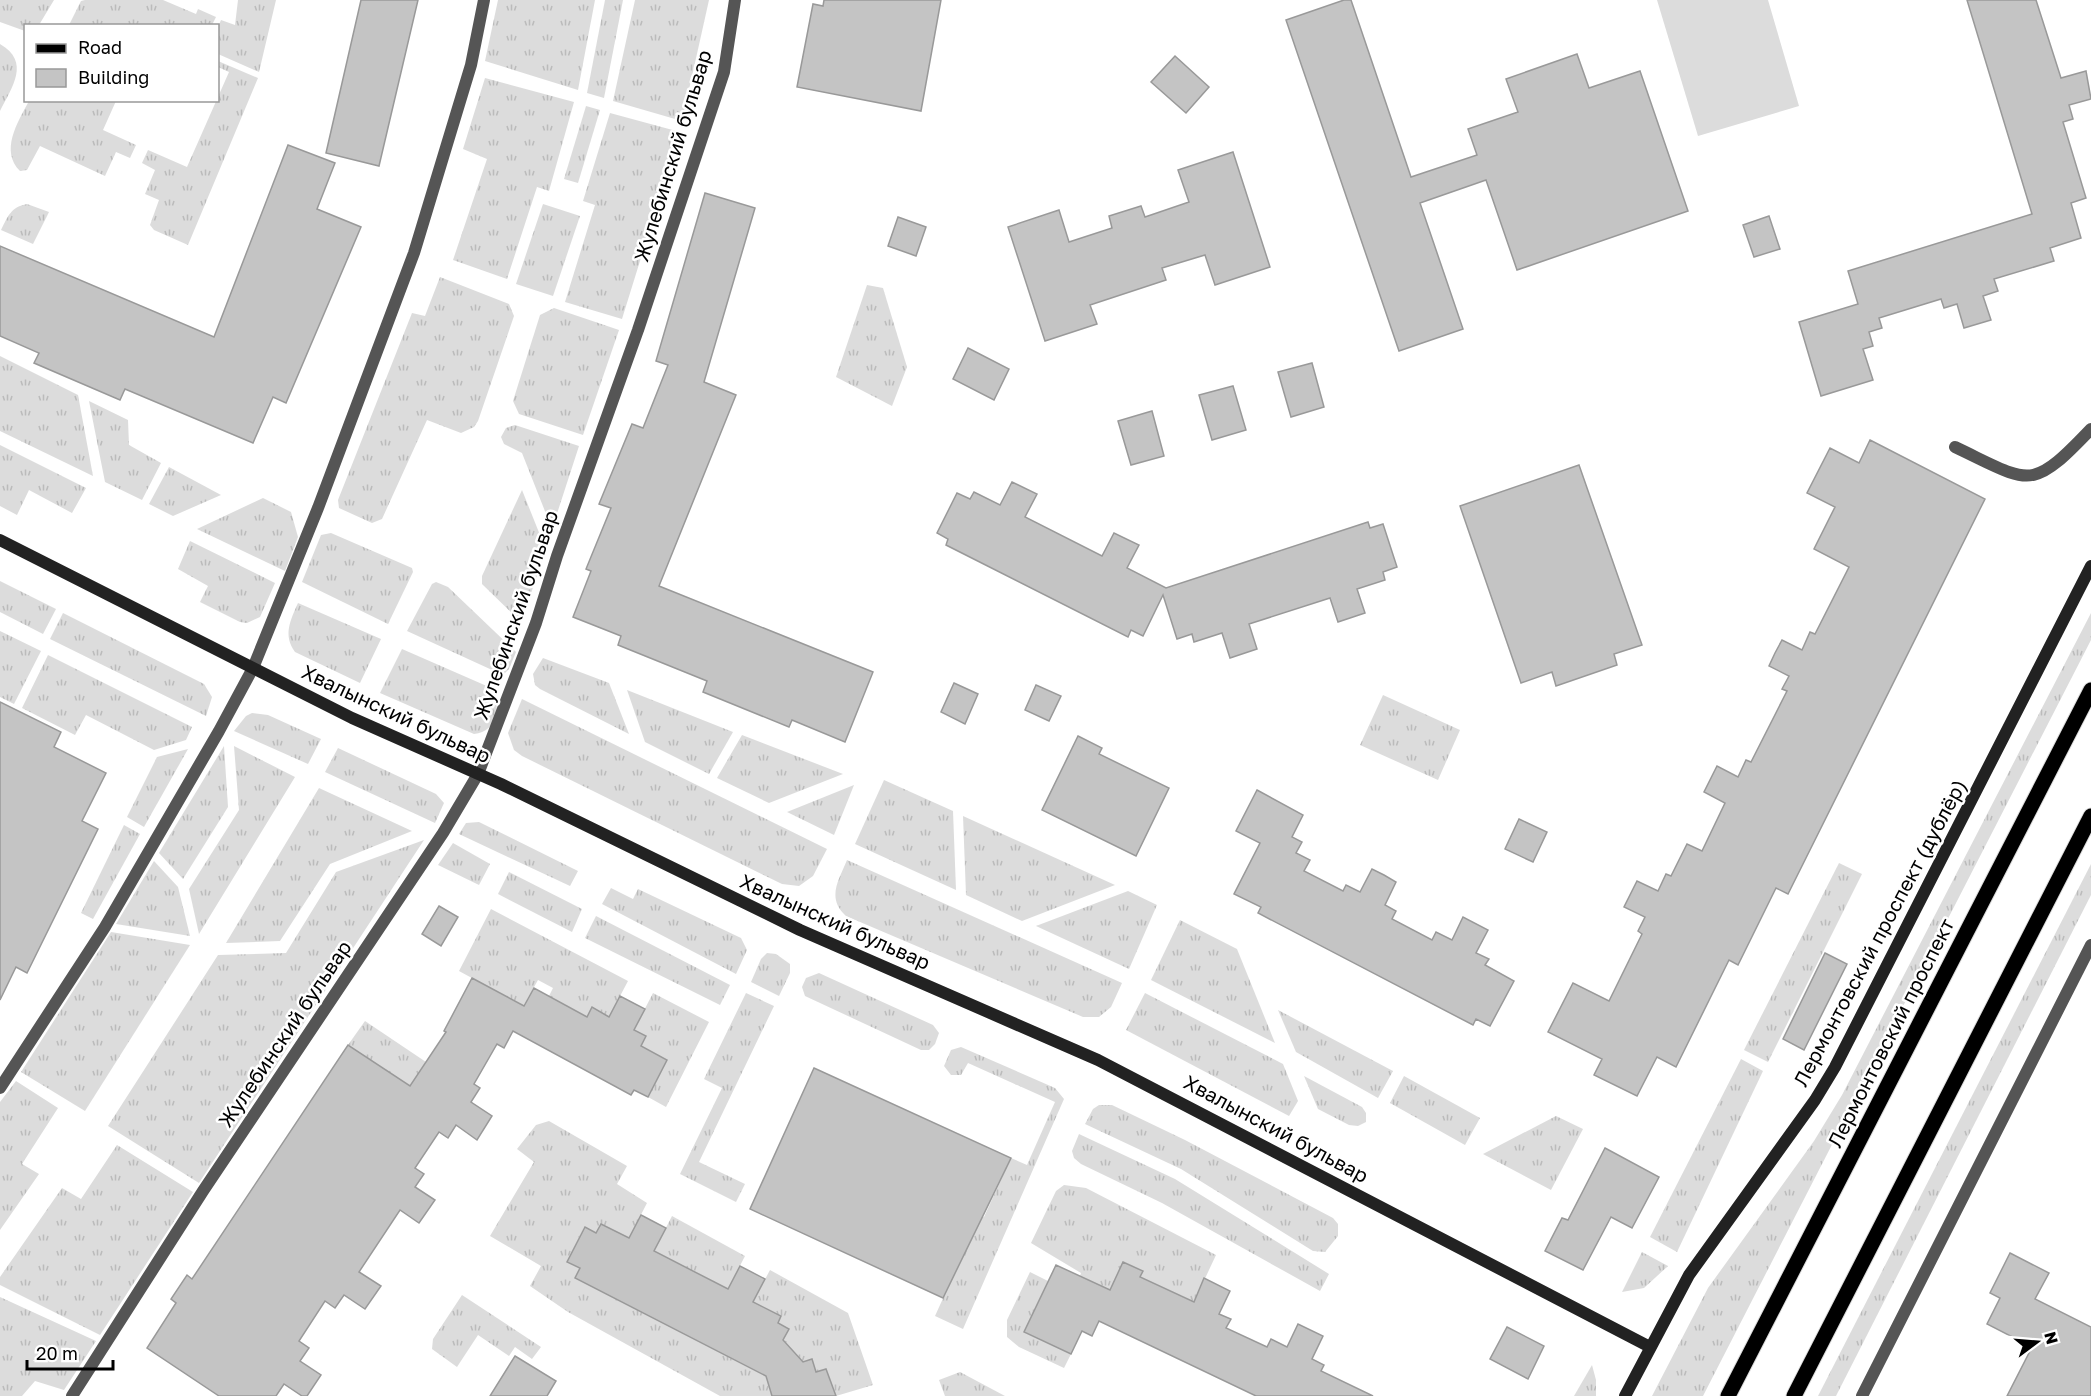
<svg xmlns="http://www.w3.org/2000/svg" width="2091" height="1396" font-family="'Golos Text',sans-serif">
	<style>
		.grass { fill: url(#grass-tufts) }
		.pitch { fill: #dcdcdc }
		.building { fill: #c4c4c4; stroke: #999; stroke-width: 1.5 }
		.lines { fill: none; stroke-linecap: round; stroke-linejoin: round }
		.primary-casing { stroke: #dbdbdb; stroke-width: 17 }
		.street { stroke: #555; stroke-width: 12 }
		.secondary { stroke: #222; stroke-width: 12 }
		.primary { stroke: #000; stroke-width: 15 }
		.labels { text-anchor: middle; stroke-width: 5; stroke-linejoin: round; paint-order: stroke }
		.street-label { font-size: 20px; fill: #000; stroke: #fff }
	</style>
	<defs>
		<pattern id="grass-tufts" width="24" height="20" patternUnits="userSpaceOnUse" patternTransform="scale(1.5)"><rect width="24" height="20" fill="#dcdcdc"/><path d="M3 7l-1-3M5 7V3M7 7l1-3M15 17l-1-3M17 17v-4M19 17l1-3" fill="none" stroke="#bbb"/></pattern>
	</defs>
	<rect width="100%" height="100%" fill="#fff"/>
	<g class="grass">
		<path d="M0 0H54L39 25 26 26 25 31 0 22Z"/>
		<path d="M85 0H163L196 14 198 9 216 17 212 25H69L81 1Z"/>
		<path d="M238 0H276L259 72 218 54V27L221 20 235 25Z"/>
		<path d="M498 0H595L578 90 485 61Z"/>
		<path d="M605 0H623L604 98 587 93Z"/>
		<path d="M635 0H709L682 121 613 101Z"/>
		<path d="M0 44C31 62 12 87 0 111Z"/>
		<path d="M218 61 258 78 188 245 154 230 150 225 159 200 145 194 155 170 142 163 148 150 187 167 229 72 218 67Z"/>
		<path d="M485 78 574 102 549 191 537 187 507 279 453 260 487 159 463 149Z"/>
		<path d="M29 101H116L103 130 136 145 130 158 116 152 105 176 40 146 27 170 20 171C0 151 17 123 29 101Z"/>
		<path d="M586 106 600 110 578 183 564 179Z"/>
		<path d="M610 113 680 132 622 319 565 302 595 205 583 201Z"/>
		<path d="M27 204 49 212 33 244 1 230C8 216 11 207 27 204Z"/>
		<path d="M543 204 580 216 553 296 516 284Z"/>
		<path d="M440 277 509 304 514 316 478 421 474 427 461 433 427 420 382 519 372 523 339 508 338 500 412 313 425 316Z"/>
		<path d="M867 285 883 288 907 367 892 406 836 377Z"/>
		<path d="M554 308 619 330 583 435 519 414 513 401 540 315Z"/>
		<path d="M0 356 78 395 93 476 0 431Z"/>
		<path d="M89 401 128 420 129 445 161 463 142 500 105 482Z"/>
		<path d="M515 425 579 446 552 529 522 453 504 444 501 437 506 428Z"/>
		<path d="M0 445 86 488 72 513 29 490 17 515 0 506Z"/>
		<path d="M169 467 221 495 173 516 149 504Z"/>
		<path d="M522 490 546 550 521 622 482 584V576Z"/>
		<path d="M263 498 291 512 298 537 285 571 197 529Z"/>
		<path d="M331 533 412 568 413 572 388 624 302 582 321 535Z"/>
		<path d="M190 541 275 583 260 617 247 623 240 622 200 602 208 586 178 569Z"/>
		<path d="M0 581 56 609 43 634 0 612Z"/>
		<path d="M436 582 448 587 516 652 509 669 503 675 407 631 432 584Z"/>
		<path d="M298 603 381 639 360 683 295 652C283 635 290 621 298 603Z"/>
		<path d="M63 613 204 684 212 697 206 716 50 639Z"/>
		<path d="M2091 613V640L1703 1396H1652L1708 1288 1814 1141 1842 1095Z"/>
		<path d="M0 631 41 651 14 704 0 697Z"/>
		<path d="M402 649 489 687C503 703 498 732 474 734L380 693Z"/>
		<path d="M48 655 192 727 186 740 154 750 86 715 75 735 22 708Z"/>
		<path d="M543 658 609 683 629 734 540 689 535 685 533 674Z"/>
		<path d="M627 690 733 732 709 774 645 742Z"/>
		<path d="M1383 695 1460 730 1438 780 1360 745Z"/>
		<path d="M522 699 827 849 813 876 799 886 782 884 522 756 514 750 508 733Z"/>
		<path d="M252 713 268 715 321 739 308 764 234 731 246 716Z"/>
		<path d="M742 735 843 774 769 803 717 778Z"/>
		<path d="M224 746 228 807 183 879 159 853Z"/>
		<path d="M234 746 295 777 199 934 189 889 239 810Z"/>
		<path d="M338 748 436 794 444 803 435 823 325 772Z"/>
		<path d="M188 749 144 827 127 817 157 757Z"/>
		<path d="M884 780 953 811 956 890 855 844Z"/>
		<path d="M854 785 834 835 787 812Z"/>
		<path d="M319 788 412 831 330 864 280 941 226 943Z"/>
		<path d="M963 816 1115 885 1022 921 966 895Z"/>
		<path d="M479 822 578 871 570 886 459 834 466 823Z"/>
		<path d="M124 825 140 834 93 919 81 913Z"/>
		<path d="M424 840 199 1183 108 1126 218 955 286 953 336 872Z"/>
		<path d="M453 843 490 864 479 885 438 865Z"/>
		<path d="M847 860 1122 983 1111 1007 1099 1017H1083L846 916C826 898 839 880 847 860Z"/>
		<path d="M154 861 178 887 190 936 116 924Z"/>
		<path d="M1839 863 1862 874 1768 1062 1744 1050Z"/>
		<path d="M2091 864V895L1836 1396H1818Z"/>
		<path d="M509 872 582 909 572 932 498 894Z"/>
		<path d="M611 888 633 899 638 889 741 938 747 950 736 974 602 904Z"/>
		<path d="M1128 891 1157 905 1129 969 1036 926Z"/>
		<path d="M491 909 628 981 609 1017 592 1008 587 1017 549 996 553 988 538 980 520 1012 518 1003 459 971Z"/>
		<path d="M596 916 730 985 720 1005 585 938Z"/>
		<path d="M1180 920 1237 949 1275 1043 1151 980Z"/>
		<path d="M111 932 190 945 85 1111 21 1072Z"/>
		<path d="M767 953 776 954 790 964V973L779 996 751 982 761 959Z"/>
		<path d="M819 973 933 1025 939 1033 935 1044 929 1050H921L805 996 802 987 806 978Z"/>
		<path d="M653 993 709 1022 666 1107 648 1097 667 1060 641 1046 646 1036 634 1030Z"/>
		<path d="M746 993 774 1006 699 1162 745 1184 736 1202 680 1174 722 1088 704 1079Z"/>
		<path d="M1145 993 1283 1064 1298 1101 1289 1116 1126 1030Z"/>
		<path d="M1278 1010 1393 1071 1378 1098 1296 1052Z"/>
		<path d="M365 1021 426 1062 410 1086 348 1045Z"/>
		<path d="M961 1047 1055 1088 1064 1099 963 1329 935 1316 970 1239 972 1212 984 1217 1011 1158 1027 1165 1055 1102 968 1063 961 1075H951L944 1066 951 1050Z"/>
		<path d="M1741 1059 1763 1071 1677 1252 1650 1237Z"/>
		<path d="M1304 1076 1362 1107 1366 1113V1122L1358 1126 1349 1125 1318 1109Z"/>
		<path d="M1404 1076 1480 1118 1465 1145 1390 1103Z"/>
		<path d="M16 1081 58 1108 22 1164 39 1174 0 1230V1102Z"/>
		<path d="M1099 1105H1112L1185 1140 1333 1218 1338 1224V1236L1325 1252 1313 1251 1181 1169 1085 1124 1093 1109Z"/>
		<path d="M1556 1116 1583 1129 1551 1190 1483 1154Z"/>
		<path d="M549 1121 627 1166 617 1184 647 1203 629 1238 601 1224 596 1233 584 1228 567 1261 580 1268 576 1278 754 1370 769 1367 772 1396H720L568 1312 530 1286 541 1266 490 1236 534 1162 517 1149 536 1125Z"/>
		<path d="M1079 1134 1175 1179 1329 1274 1320 1291 1162 1203 1081 1164 1074 1158 1072 1151Z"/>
		<path d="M117 1145 193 1192 100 1335 0 1285V1277L62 1188 81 1199Z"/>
		<path d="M1064 1185 1086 1188 1216 1255 1194 1302 1180 1295 1177 1301 1138 1283 1143 1271 1124 1262 1110 1290 1080 1276 1081 1273 1031 1243 1056 1191Z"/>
		<path d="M672 1216 745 1256 728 1289 654 1251Z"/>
		<path d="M1642 1252 1668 1266 1644 1288 1622 1292Z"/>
		<path d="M770 1270 848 1313 873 1385 836 1396 826 1369 816 1372 812 1359 800 1363C793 1344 771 1341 781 1316L753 1302Z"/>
		<path d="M1030 1272 1048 1281 1024 1332 1071 1354 1064 1368 1019 1347 1007 1337V1320Z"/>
		<path d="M462 1295 541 1347 532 1359 515 1347 509 1356 478 1335 457 1367 432 1349 433 1339Z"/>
		<path d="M0 1297 96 1341 64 1390 35 1381 22 1396H0Z"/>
		<path d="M1592 1365 1596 1380V1396H1574Z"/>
		<path d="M960 1372 1005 1396H945L939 1380Z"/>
	</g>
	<path class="pitch" d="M1657 0H1768L1799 106 1698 136Z"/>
	<g class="building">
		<path d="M361 0H418L379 166 326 153Z"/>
		<path d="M824 0H941L921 111 797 87 813 4 823 6Z"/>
		<path d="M1344 0H1351L1411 177 1477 155 1468 129 1518 112 1506 79 1577 54 1589 88 1640 71 1688 211 1517 270 1486 180 1420 203 1463 329 1399 351 1286 20Z"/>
		<path d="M1967 0H2036L2061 78 2086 71 2091 99 2069 105 2073 119 2063 122 2086 198 2071 203 2081 238 2050 248 2054 261 1994 279 1998 291 1983 296 1991 320 1964 328 1957 304 1944 308 1941 299 1879 318 1882 328 1869 332 1873 346 1863 349 1873 380 1821 396 1799 322 1858 304 1848 271 2032 214Z"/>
		<path d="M1175 56 1209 87 1186 113 1151 82Z"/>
		<path d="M288 145 335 163 317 209 361 227 286 403 273 397 253 443 125 389 120 400 34 363 39 353 0 336V246L214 337Z"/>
		<path d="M1233 152 1270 267 1215 285 1205 255 1162 268 1166 280 1090 305 1097 324 1045 341 1008 227 1059 210 1069 242 1112 228 1109 216 1141 206 1145 217 1189 202 1178 170Z"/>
		<path d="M705 193 755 208 704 382 736 395 659 586 873 672 845 742 792 720 789 727 703 692 707 681 618 645 621 636 573 617 591 571 586 569 611 508 599 504 632 424 643 428 668 365 656 361Z"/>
		<path d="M1769 216 1780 249 1754 257 1743 225Z"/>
		<path d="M898 217 926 227 916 256 888 246Z"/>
		<path d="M968 348 1009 369 994 400 953 379Z"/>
		<path d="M1312 363 1324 407 1291 417 1278 372Z"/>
		<path d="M1233 386 1246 430 1212 440 1199 395Z"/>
		<path d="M1152 411 1164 456 1131 465 1118 421Z"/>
		<path d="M1870 440 1985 499 1788 894 1776 888 1738 965 1729 960 1676 1067 1657 1057 1637 1096 1594 1075 1602 1059 1548 1032 1573 983 1609 1001 1642 934 1638 931 1645 917 1624 907 1637 881 1658 891 1666 874 1671 876 1687 844 1702 851 1725 803 1704 792 1717 766 1738 777 1746 760 1751 762 1787 691 1782 689 1789 676 1769 666 1775 653 1782 640 1802 650 1810 632 1815 634 1849 567 1814 549 1835 507 1807 493 1830 448 1859 463Z"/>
		<path d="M1579 465 1642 645 1614 654 1617 665 1556 686 1552 672 1521 683 1460 506Z"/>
		<path d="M1012 482 1037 494 1025 517 1102 556 1114 533 1139 545 1127 568 1166 588 1368 522 1370 528 1383 524 1397 567 1383 572 1385 580 1357 589 1365 613 1338 622 1330 598 1249 624 1257 649 1230 658 1222 633 1194 642 1192 634 1177 639 1163 595 1143 636 1131 630 1128 637 946 545 948 539 937 533 957 493 970 499 974 492 1000 505Z"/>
		<path d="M954 683 978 694 965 724 941 712Z"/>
		<path d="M1036 685 1061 696 1049 721 1025 710Z"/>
		<path d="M0 702 61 732 54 747 106 773 82 821 98 829 27 973 16 967 0 1000Z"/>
		<path d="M1078 736 1102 748 1099 754 1169 788 1136 856 1042 810Z"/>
		<path d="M1257 790 1303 815 1292 837 1302 842 1296 853 1310 860 1304 871 1343 891 1346 885 1360 892 1372 869 1384 875 1396 882 1385 905 1396 911 1392 919 1432 940 1436 932 1452 940 1463 917 1488 930 1476 953 1489 959 1485 965 1514 981 1490 1026 1476 1019 1473 1025 1258 913 1261 907 1234 894 1260 843 1236 831Z"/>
		<path d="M1519 819 1547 832 1533 862 1505 849Z"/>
		<path d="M439 906 458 917 441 946 422 934Z"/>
		<path d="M1825 953 1847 964 1804 1050 1783 1039Z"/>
		<path d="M472 978 524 1006 534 988 587 1017 592 1007 609 1017 620 996 645 1009 634 1030 646 1036 641 1046 667 1060 648 1097 634 1090 631 1095 513 1031 504 1048 497 1044 474 1084 480 1088 471 1102 492 1116 477 1140 456 1125 448 1138 439 1132 415 1168 424 1174 415 1187 435 1200 419 1223 400 1210 359 1272 381 1286 365 1309 344 1295 335 1308 325 1301 299 1341 309 1348 300 1361 321 1375 307 1396H302L284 1384 276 1396H219L147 1348 176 1303 171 1299 187 1275 192 1279 348 1045 410 1086 446 1032 444 1031Z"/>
		<path d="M814 1068 1011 1158 943 1298 750 1209Z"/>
		<path d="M1605 1148 1659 1177 1632 1228 1611 1217 1583 1270 1545 1251 1562 1218 1568 1220Z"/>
		<path d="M641 1215 666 1228 654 1251 728 1289 740 1266 765 1279 753 1302 781 1316 778 1323 789 1329 783 1340 803 1362 812 1359 816 1372 826 1369 836 1396H772L766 1376 575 1278 580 1268 567 1262 585 1227 596 1233 601 1224 629 1238Z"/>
		<path d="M2010 1253 2049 1273 2035 1299 2091 1327V1396H2007L2032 1347 1987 1324 2000 1298 1990 1293Z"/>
		<path d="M1123 1262 1143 1271 1140 1277 1194 1302 1204 1278 1230 1291 1219 1314 1231 1319 1226 1328 1267 1347 1271 1339 1287 1347 1298 1324 1323 1336 1312 1359 1324 1365 1321 1371 1373 1396H1256L1099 1321 1092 1336 1082 1331 1071 1354 1024 1332 1056 1265 1110 1290Z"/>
		<path d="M1507 1327 1544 1346 1528 1379 1490 1359Z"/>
		<path d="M515 1356 556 1381 547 1396H490Z"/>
	</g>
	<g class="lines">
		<g class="primary-casing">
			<g id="primary">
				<path d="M1728 1396 2091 690"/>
				<path d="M1794 1396 2091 816"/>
			</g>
		</g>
		<g class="street">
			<path d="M1955 447C2031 483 2030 493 2091 429"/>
			<path d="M0 1088 105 927 219 731 253 668 318 508 414 253 471 65 484 0"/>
			<path d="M72 1396 203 1191 443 833 478 774 536 623 557 556 638 330 724 72 735 0"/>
			<path d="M1862 1396 2091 945"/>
		</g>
		<g class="secondary">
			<path d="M0 540 352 718 501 784 800 930 1098 1060 1650 1347"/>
			<path d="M1625 1396 1689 1275 1815 1100 1835 1067 2091 566"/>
		</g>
		<use href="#primary" class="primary"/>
	</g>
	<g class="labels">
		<g class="street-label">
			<text transform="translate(673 156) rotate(-73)" y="7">Жулебинский бульвар</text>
			<text transform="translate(516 615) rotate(-71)" y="7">Жулебинский бульвар</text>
			<text transform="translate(396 714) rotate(25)" y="7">Хвалынский бульвар</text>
			<text transform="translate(835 922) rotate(24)" y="7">Хвалынский бульвар</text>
			<text transform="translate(1880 933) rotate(-62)" y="7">Лермонтовский проспект (дублёр)</text>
			<text transform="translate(1891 1033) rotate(-63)" y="7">Лермонтовский проспект</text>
			<text transform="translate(285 1034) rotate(-56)" y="7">Жулебинский бульвар</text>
			<text transform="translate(1276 1129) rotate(28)" y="7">Хвалынский бульвар</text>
		</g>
	</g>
	<rect x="24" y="24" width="195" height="78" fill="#ffffff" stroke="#999999" stroke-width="1.5"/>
	<rect x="36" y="44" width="30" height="9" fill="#000000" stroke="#999999" stroke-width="1.5"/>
	<text x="78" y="54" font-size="18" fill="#000000">Road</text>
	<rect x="36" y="69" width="30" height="18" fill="#c4c4c4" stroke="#999999" stroke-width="1.5"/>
	<text x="78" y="84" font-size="18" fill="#000000">Building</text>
	<g transform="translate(2037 1342) rotate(74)" stroke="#ffffff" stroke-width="4.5" paint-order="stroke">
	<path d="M0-4.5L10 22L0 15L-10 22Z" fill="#000000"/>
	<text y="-9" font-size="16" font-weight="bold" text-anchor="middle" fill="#000000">N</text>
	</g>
	<path d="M27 1360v9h86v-9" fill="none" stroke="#000000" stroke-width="3"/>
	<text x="36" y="1360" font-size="18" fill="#000000" stroke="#ffffff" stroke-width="4.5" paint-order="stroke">20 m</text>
</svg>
